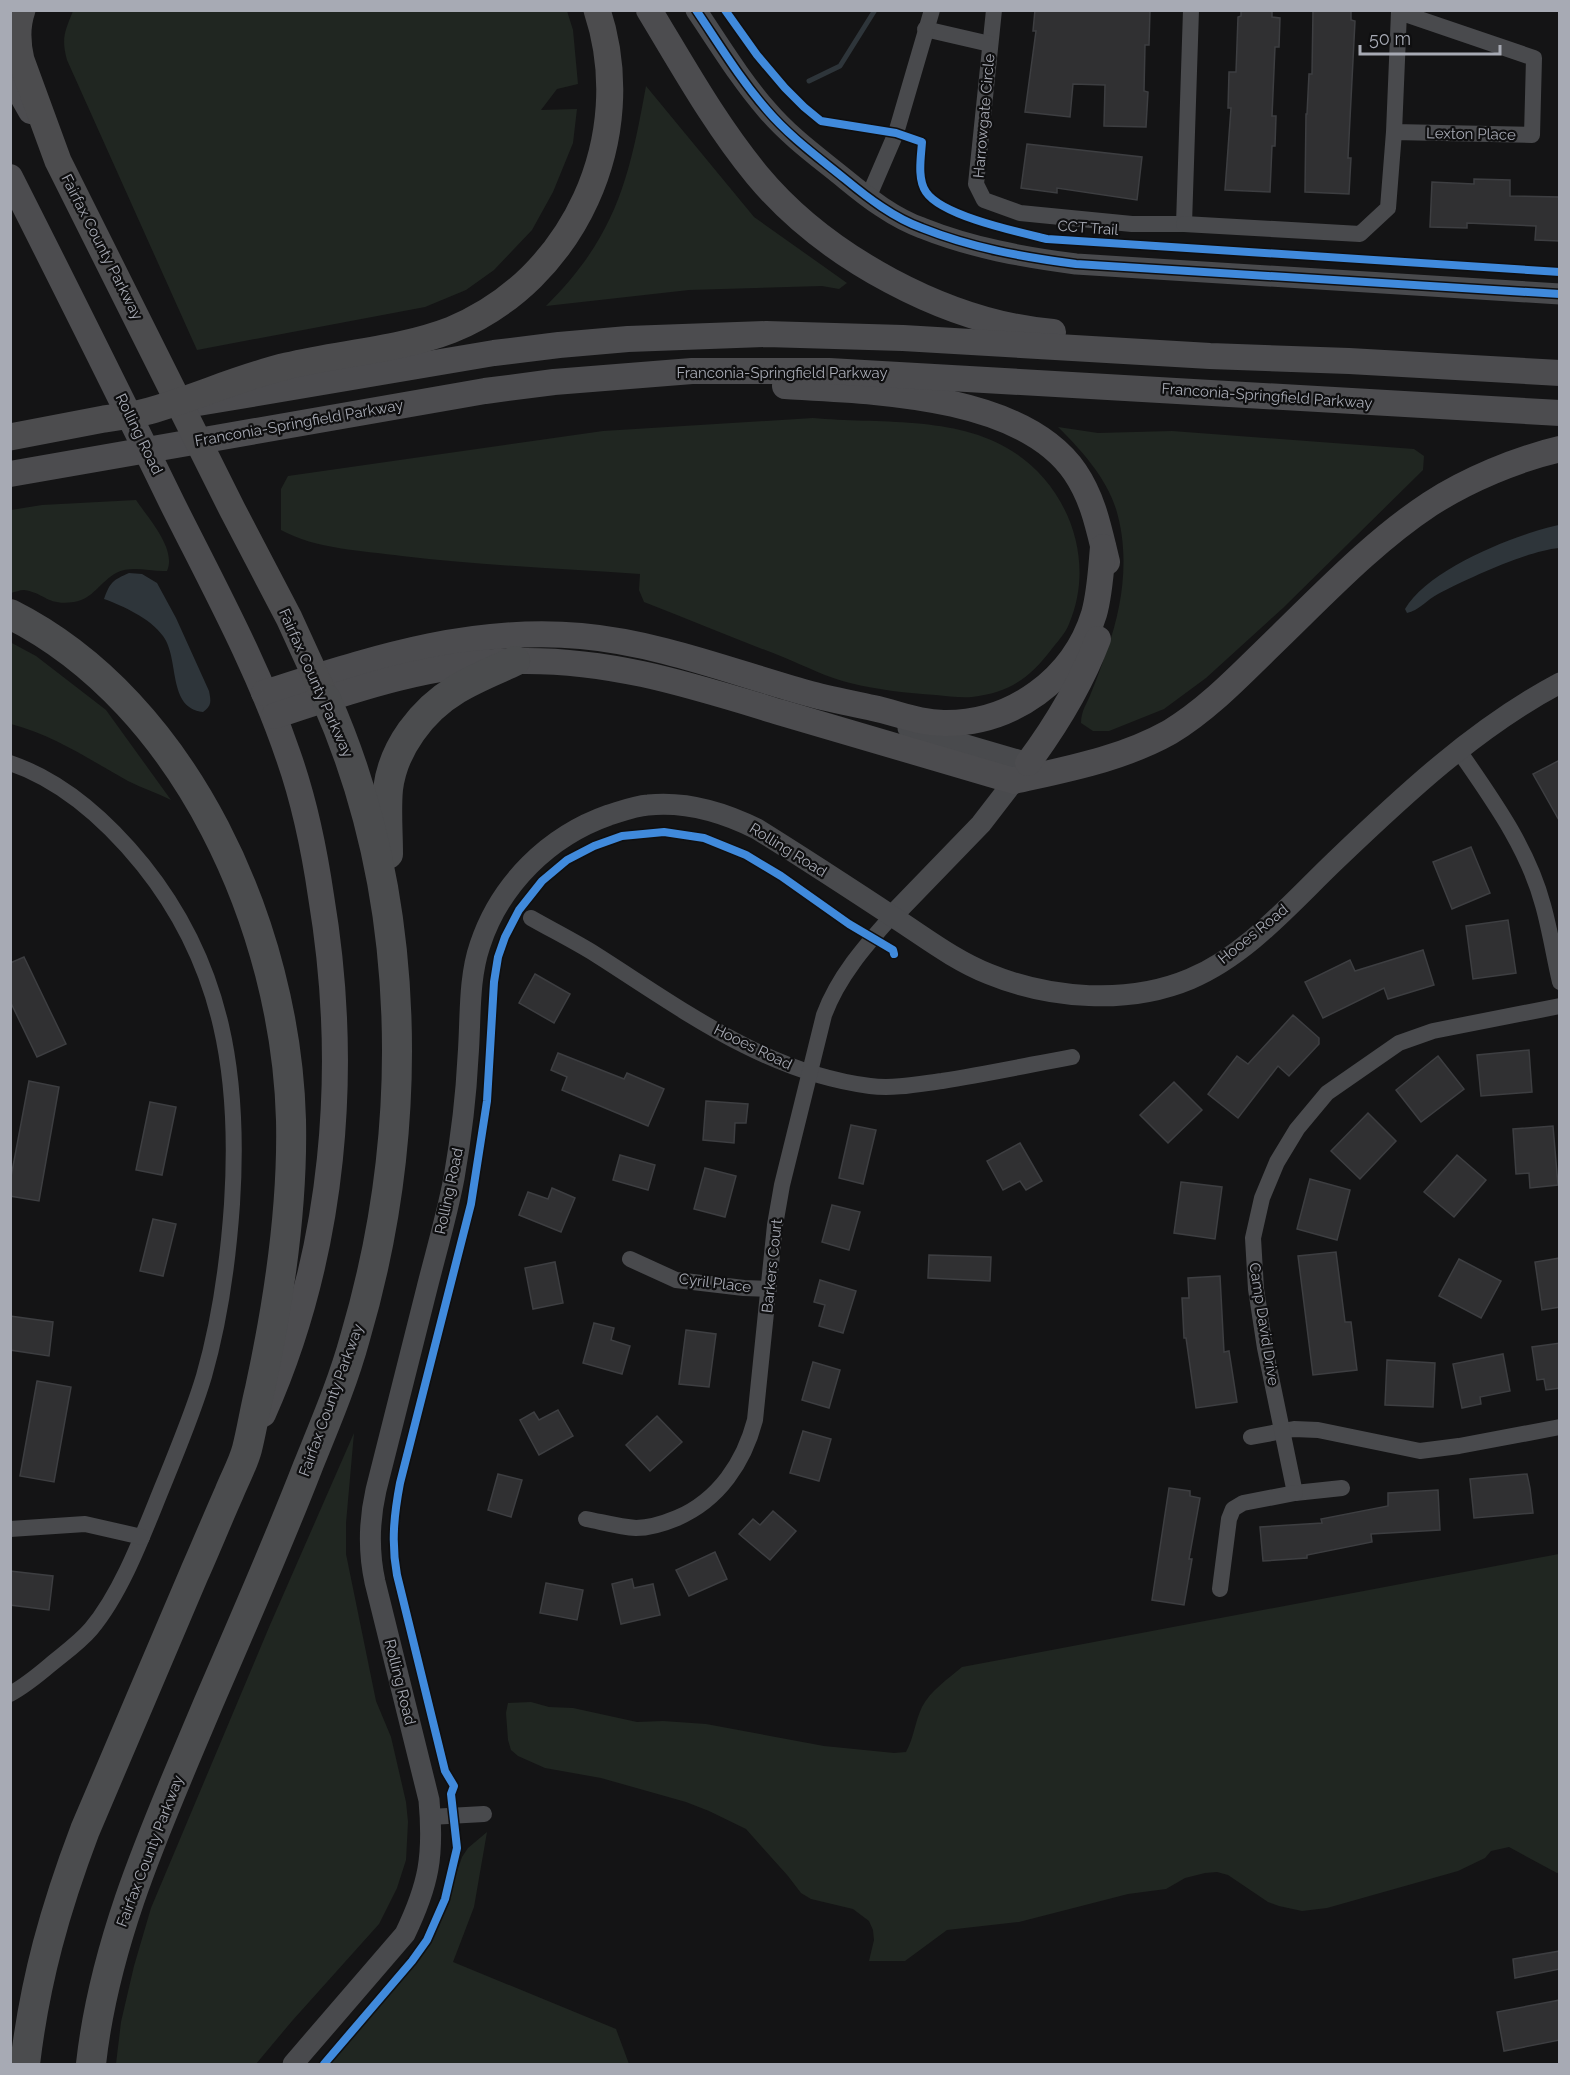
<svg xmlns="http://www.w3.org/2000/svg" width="1570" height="2075" font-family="Raleway,sans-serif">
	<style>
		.green { fill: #202621 }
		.water { fill: #2e353a }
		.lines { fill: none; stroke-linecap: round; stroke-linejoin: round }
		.stream { stroke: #2e353a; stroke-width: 5 }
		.building { fill: #303032; stroke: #3d3e41; stroke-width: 1.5 }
		.minor { stroke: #494a4d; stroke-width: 16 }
		.tertiary { stroke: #494a4d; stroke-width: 21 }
		.primary { stroke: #4c4c4f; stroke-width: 26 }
		.trunk { stroke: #4c4c4e; stroke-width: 27 }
		.motorway { stroke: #4b4c4e; stroke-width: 30 }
		.cycleway-casing { stroke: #0f0f10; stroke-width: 11 }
		.cycleway { stroke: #408adc; stroke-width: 8 }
		.labels { text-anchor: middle; stroke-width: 4.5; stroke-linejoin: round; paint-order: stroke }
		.street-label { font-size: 15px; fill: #a7aab4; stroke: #0f0f10 }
	</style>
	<rect width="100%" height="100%" fill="#141415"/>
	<g class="green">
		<path d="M73 11H567L573 30 578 84 557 89 541 110 577 109 573 143 553 192 532 230 494 270 466 290 425 307 197 350 67 60C61 38 65 31 73 11Z"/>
		<path d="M646 86 754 217 847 283 839 289 822 286 689 290 546 306C616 236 629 180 646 86Z"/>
		<path d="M813 418C877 424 956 415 1012 451 1069 487 1096 561 1069 624 1065 634 1057 642 1051 650 1029 679 1008 693 972 697 960 698 947 696 936 695 907 693 878 690 850 683 828 678 805 666 783 657 736 639 690 620 644 602L639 590 640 574C560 569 481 565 402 556 364 551 315 549 281 530V489L288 476 603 431Z"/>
		<path d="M1058 427 1098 433 1172 431 1414 449 1424 456 1423 470 1283 608 1206 678 1164 709 1109 731H1093L1081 723C1081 710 1087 704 1091 693 1097 679 1102 664 1107 650 1123 605 1130 555 1116 509 1106 477 1081 450 1058 427Z"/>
		<path d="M136 500C148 518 177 549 167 571 150 572 132 565 116 573 100 582 93 599 74 602 47 606 45 593 24 590 20 590 15 592 11 593V510L42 505Z"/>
		<path d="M10 642 36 656 106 710 171 800C157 793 142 788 128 781 90 760 54 735 11 724Z"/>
		<path d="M354 1433 346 1523V1554L376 1701 391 1737 406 1802 408 1822 406 1860 397 1888 379 1924 292 2021 256 2064H116L121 2022 134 1966 151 1908 270 1625Z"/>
		<path d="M1559 1554 1560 1872 1557 1873 1509 1847 1491 1851 1485 1858 1458 1871 1327 1908 1302 1911 1279 1906 1268 1902 1228 1875 1217 1872 1205 1873 1185 1878 1166 1889 1128 1894 1019 1922 947 1930 905 1961H869L874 1940 873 1930 869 1921 853 1909 811 1899 801 1893 788 1876 746 1829 709 1811 686 1802 601 1778 545 1768 518 1756 511 1750 508 1740 506 1713 508 1703 531 1702 549 1707 573 1708 637 1722 663 1721 706 1724 824 1746 894 1753 906 1752C914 1738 915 1721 922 1707 930 1691 949 1678 962 1667Z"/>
		<path d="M487 1832 474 1907 453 1962 616 2029 629 2064H329L413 1966 435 1935 462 1857 468 1848Z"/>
	</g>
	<g class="water">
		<path d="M1559 525V548C1527 551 1469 578 1438 594 1428 599 1418 611 1407 613L1405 609C1428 569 1516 534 1559 525Z"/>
		<path d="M129 573 142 574 157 583 176 618 209 691C211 701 212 706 203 712 167 708 180 659 163 636 150 618 123 606 104 599 110 582 113 580 129 573Z"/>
	</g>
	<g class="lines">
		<path class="stream" d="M809 81 840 66 875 10"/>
	</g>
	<g class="building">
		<path d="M1035 10H1150L1149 45H1145L1144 91 1148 92 1146 127 1104 126 1105 85 1073 84 1070 117 1025 112 1036 31H1033Z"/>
		<path d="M1241 10H1272V17L1280 18 1279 47H1275L1272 116H1276L1275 146H1272L1270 192 1225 190 1231 108H1228L1229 72H1236L1238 17 1241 16Z"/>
		<path d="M1313 10H1351V20L1355 21 1348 158H1351L1349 194 1305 192 1306 114H1307L1309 74H1312Z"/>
		<path d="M1027 144 1142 157 1137 200 1057 188V193L1021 188Z"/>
		<path d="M1474 179 1510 180V196L1560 197V241L1535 240 1536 226 1467 223V228L1430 227 1432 182 1474 184Z"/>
		<path d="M1560 760V822L1533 774Z"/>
		<path d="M1471 847 1490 893 1452 909 1433 862Z"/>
		<path d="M1508 920 1516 973 1473 979 1466 926Z"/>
		<path d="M1423 950 1434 985 1388 999 1384 988 1323 1018 1305 982 1350 960 1355 971Z"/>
		<path d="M24 957 66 1044 37 1057 10 1001V963Z"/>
		<path d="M535 974 570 994 554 1023 519 1003Z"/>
		<path d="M1293 1015 1319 1038V1044L1289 1076 1278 1066 1238 1118 1208 1094 1237 1056 1248 1064Z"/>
		<path d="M1529 1050 1532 1092 1481 1096 1477 1055Z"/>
		<path d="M558 1053 624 1079 627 1073 664 1089 648 1126 562 1090 567 1077 551 1070Z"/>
		<path d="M1438 1056 1464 1089 1421 1122 1396 1090Z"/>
		<path d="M29 1081 59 1087 39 1201 10 1196V1182Z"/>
		<path d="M1174 1082 1202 1110 1168 1143 1140 1115Z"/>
		<path d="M706 1101 748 1104 746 1123H735L734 1143 703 1140Z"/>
		<path d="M150 1102 176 1107 162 1175 136 1170Z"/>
		<path d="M1368 1113 1396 1141 1360 1179 1331 1151Z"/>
		<path d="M851 1125 876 1130 863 1184 839 1178Z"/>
		<path d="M1553 1126 1558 1185 1530 1188 1529 1173 1516 1174 1513 1129Z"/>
		<path d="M1020 1143 1042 1181 1026 1190 1020 1181 1003 1190 987 1161Z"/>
		<path d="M620 1155 655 1165 648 1190 613 1180Z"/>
		<path d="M1457 1155 1486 1180 1454 1217 1424 1192Z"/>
		<path d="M705 1168 736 1176 725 1217 694 1209Z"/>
		<path d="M1310 1179 1350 1190 1337 1240 1297 1229Z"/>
		<path d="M1181 1182 1222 1187 1215 1239 1174 1233Z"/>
		<path d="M552 1188 575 1198 561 1232 519 1215 528 1192 548 1199Z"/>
		<path d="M832 1205 860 1212 849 1250 822 1242Z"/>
		<path d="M153 1219 176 1224 163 1276 140 1271Z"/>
		<path d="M1336 1252 1345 1322H1351L1357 1370 1313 1375 1298 1256Z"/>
		<path d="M929 1255 991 1257 990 1281 928 1278Z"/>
		<path d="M1560 1258V1307L1542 1310 1535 1262Z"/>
		<path d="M1459 1259 1501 1281 1481 1318 1439 1296Z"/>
		<path d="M555 1262 563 1303 533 1309 525 1268Z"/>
		<path d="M1220 1276 1224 1352 1229 1351 1237 1402 1196 1408 1186 1338H1184L1182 1298H1189L1188 1278Z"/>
		<path d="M820 1280 856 1291 843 1333 819 1326 825 1305 814 1302Z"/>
		<path d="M10 1316 53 1322 49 1356 10 1350Z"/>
		<path d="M594 1323 614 1328 611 1340 630 1346 622 1374 583 1363Z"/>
		<path d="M686 1330 716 1334 709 1387 679 1384Z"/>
		<path d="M1560 1343V1388L1546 1390 1544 1379 1537 1380 1532 1347Z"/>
		<path d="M1503 1354 1510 1391 1480 1397 1481 1404 1462 1408 1453 1364Z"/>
		<path d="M1387 1360 1435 1363 1433 1407 1385 1405Z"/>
		<path d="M813 1362 840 1370 829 1408 802 1400Z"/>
		<path d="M37 1381 71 1387 54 1482 20 1476Z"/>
		<path d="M558 1410 573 1436 539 1455 520 1420 534 1412 539 1420Z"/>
		<path d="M657 1416 682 1442 650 1471 626 1445Z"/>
		<path d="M803 1431 831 1439 819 1481 790 1473Z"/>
		<path d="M498 1474 522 1480 511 1517 488 1510Z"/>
		<path d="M1527 1474 1530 1488 1533 1513 1474 1518 1470 1479Z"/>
		<path d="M1169 1488 1190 1491V1496L1200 1498 1189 1559H1192L1184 1605 1152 1600Z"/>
		<path d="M1438 1490 1440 1530 1371 1534 1372 1542 1307 1555V1558L1263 1561 1260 1527 1322 1523 1321 1519 1388 1506V1493Z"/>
		<path d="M773 1511 796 1531 770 1560 739 1534 753 1519 760 1525Z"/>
		<path d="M715 1552 727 1579 689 1596 676 1570Z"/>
		<path d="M10 1571 53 1576 49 1610 10 1605Z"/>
		<path d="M632 1579 634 1588 653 1584 660 1615 621 1624 612 1584Z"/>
		<path d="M546 1583 583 1590 577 1620 540 1613Z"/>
		<path d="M1560 1951V1969L1515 1978 1513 1959Z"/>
		<path d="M1560 2000V2040L1504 2051 1497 2012Z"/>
	</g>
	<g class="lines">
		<g class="minor">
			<path d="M994 10 976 184 984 200 1020 213 1132 224H1184L1191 10"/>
			<path d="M925 29 990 44"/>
			<path d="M868 198 896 133 932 10"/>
			<path d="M1184 224 1360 234 1388 208 1394 132 1399 12 1534 58 1532 135 1394 132"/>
			<path d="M1459 751C1492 799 1528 848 1543 905 1550 930 1554 956 1560 982"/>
			<path d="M10 763C63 781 108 822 143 865 224 966 240 1078 232 1204 228 1262 220 1320 204 1376 193 1413 178 1448 164 1483 145 1529 123 1591 91 1629 79 1643 63 1654 50 1665 37 1676 25 1686 10 1694"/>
			<path d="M531 918C552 930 574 941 595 954 680 1008 766 1073 870 1086 894 1089 919 1084 942 1081 986 1074 1029 1065 1072 1057"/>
			<path d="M630 1259 676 1280 744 1288 769 1289"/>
			<path d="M1251 1437 1294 1429 1318 1430 1420 1451 1459 1446 1560 1427"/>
			<path d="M1342 1488 1295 1493 1265 1348 1256 1289 1253 1238 1262 1198 1277 1162 1297 1129 1327 1093 1399 1043 1433 1031 1560 1006"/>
			<path d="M586 1519C602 1522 620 1527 636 1528 650 1528 665 1523 677 1518 719 1500 744 1462 755 1420L775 1225 782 1185 824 1015C838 977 865 946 892 916"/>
			<path d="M10 1529 85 1524 142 1537"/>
			<path d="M1220 1589 1229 1519 1233 1509 1243 1503 1295 1493"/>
			<path d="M430 1817 484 1814"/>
		</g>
		<g class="tertiary">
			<path d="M696 10C719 44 740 79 767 110 790 137 818 157 845 179 868 198 894 218 922 228 972 248 1023 257 1076 264L1560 294"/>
			<path d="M892 916 981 824 1028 763 908 728"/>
			<path d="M293 2064 405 1934C429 1884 434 1856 429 1800L375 1582C368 1550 369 1521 376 1490 393 1422 410 1355 427 1288 436 1252 447 1215 454 1178 461 1138 466 1098 468 1057 471 1020 468 980 480 945 500 884 549 836 609 815 622 811 635 806 648 805 687 801 723 812 757 829 805 859 851 889 898 920 927 939 956 961 989 974 1050 999 1128 1005 1190 979 1247 955 1291 903 1335 861 1403 796 1475 728 1560 683"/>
		</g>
		<g class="primary">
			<path d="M649 10C683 66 715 124 757 175 825 257 947 323 1053 332"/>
			<path d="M10 74 31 111"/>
			<path d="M10 177C65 286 119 394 172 503 213 585 258 667 288 755 304 800 314 848 321 896 350 1069 335 1252 263 1414"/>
			<path d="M785 386C871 391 1022 394 1075 472 1094 500 1099 530 1107 562"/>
			<path d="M192 404 494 353 559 345 628 339 766 334 903 338 1210 356 1349 361 1560 373"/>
			<path d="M10 474 485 391 554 382 692 371H829L1560 413"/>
			<path d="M264 693C370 660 469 626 581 636 659 643 732 672 807 693 828 699 851 703 873 708 897 713 919 723 944 723 1012 724 1074 679 1094 614 1100 593 1101 569 1103 547"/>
			<path d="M274 716C352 690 433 662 517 661 610 659 690 685 779 712 857 735 936 758 1014 781 1067 769 1122 759 1170 732 1208 709 1239 676 1270 646 1321 597 1371 543 1430 504 1467 480 1517 459 1560 449"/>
			<path d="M1028 763C1057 724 1081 684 1098 639"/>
		</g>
		<g class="trunk">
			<path d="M22 10C16 27 17 43 21 60L58 161 232 509 289 618 326 699"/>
			<path d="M10 437C42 431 73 425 104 419 119 417 134 415 149 411 195 398 240 377 287 366 341 353 399 350 451 330 574 280 639 137 597 10"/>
		</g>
		<g class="motorway">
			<path d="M10 614C187 703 286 929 291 1120 293 1210 279 1301 260 1389 255 1409 252 1429 247 1449 243 1464 235 1478 229 1493 217 1520 206 1547 194 1574 158 1659 121 1745 85 1830 55 1909 35 1980 25 2064"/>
			<path d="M388 854C388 833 386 810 388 789 393 748 422 710 457 689 475 678 496 670 515 661"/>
			<path d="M91 2064C105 1937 159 1821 208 1704 242 1625 277 1546 308 1466 325 1424 343 1382 355 1338 416 1131 414 898 326 699"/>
		</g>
		<g class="cycleway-casing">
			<g id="cycleway">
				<path d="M696 10C719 44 740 79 767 110 790 137 818 157 845 179 868 198 894 218 922 228 972 248 1023 257 1076 264L1560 294"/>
				<path d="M725 10 757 55 785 88 804 107 821 121 896 133 922 142C921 157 917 179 926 192 942 216 1018 232 1047 239L1560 272"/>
				<path d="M324 2064 412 1961 427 1940 445 1899 457 1848 451 1794 454 1786 445 1771 397 1575C391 1543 394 1515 400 1483L471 1204 487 1101 494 982 498 957 505 937 519 910 542 881 567 860 594 846 622 836 664 832 704 838 746 855 781 876 849 924 893 950 894 954"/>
			</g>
		</g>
		<use href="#cycleway" class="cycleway"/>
	</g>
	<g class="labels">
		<g class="street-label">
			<text transform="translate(984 116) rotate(-85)" y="5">Harrowgate Circle</text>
			<text transform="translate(1471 134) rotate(1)" y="5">Lexton Place</text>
			<text transform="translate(1088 228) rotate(4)" y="5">CCT Trail</text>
			<text transform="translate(102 247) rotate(63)" y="5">Fairfax County Parkway</text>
			<text x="782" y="378">Franconia-Springfield Parkway</text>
			<text transform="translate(1267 396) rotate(4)" y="5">Franconia-Springfield Parkway</text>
			<text transform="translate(299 423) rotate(-10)" y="5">Franconia-Springfield Parkway</text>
			<text transform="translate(139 434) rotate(64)" y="5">Rolling Road</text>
			<text transform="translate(316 683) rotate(66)" y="5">Fairfax County Parkway</text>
			<text transform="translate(788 850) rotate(32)" y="5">Rolling Road</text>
			<text transform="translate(1253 934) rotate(-39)" y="5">Hooes Road</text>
			<text transform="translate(753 1047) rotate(26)" y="5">Hooes Road</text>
			<text transform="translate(449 1191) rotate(-78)" y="5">Rolling Road</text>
			<text transform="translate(772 1266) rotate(-84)" y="5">Barkers Court</text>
			<text transform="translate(715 1283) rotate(7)" y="5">Cyril Place</text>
			<text transform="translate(1264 1324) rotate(81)" y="5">Camp David Drive</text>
			<text transform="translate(331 1400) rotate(-70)" y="5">Fairfax County Parkway</text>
			<text transform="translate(400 1682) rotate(76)" y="5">Rolling Road</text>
			<text transform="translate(150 1851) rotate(-69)" y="5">Fairfax County Parkway</text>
		</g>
	</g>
	<rect width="1570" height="2075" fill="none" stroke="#a7aab4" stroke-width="24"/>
	<path d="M1360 45v9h140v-9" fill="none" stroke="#a7aab4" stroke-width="3"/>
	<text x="1369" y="45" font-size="18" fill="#a7aab4" stroke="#0f0f10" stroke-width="4.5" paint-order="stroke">50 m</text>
</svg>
